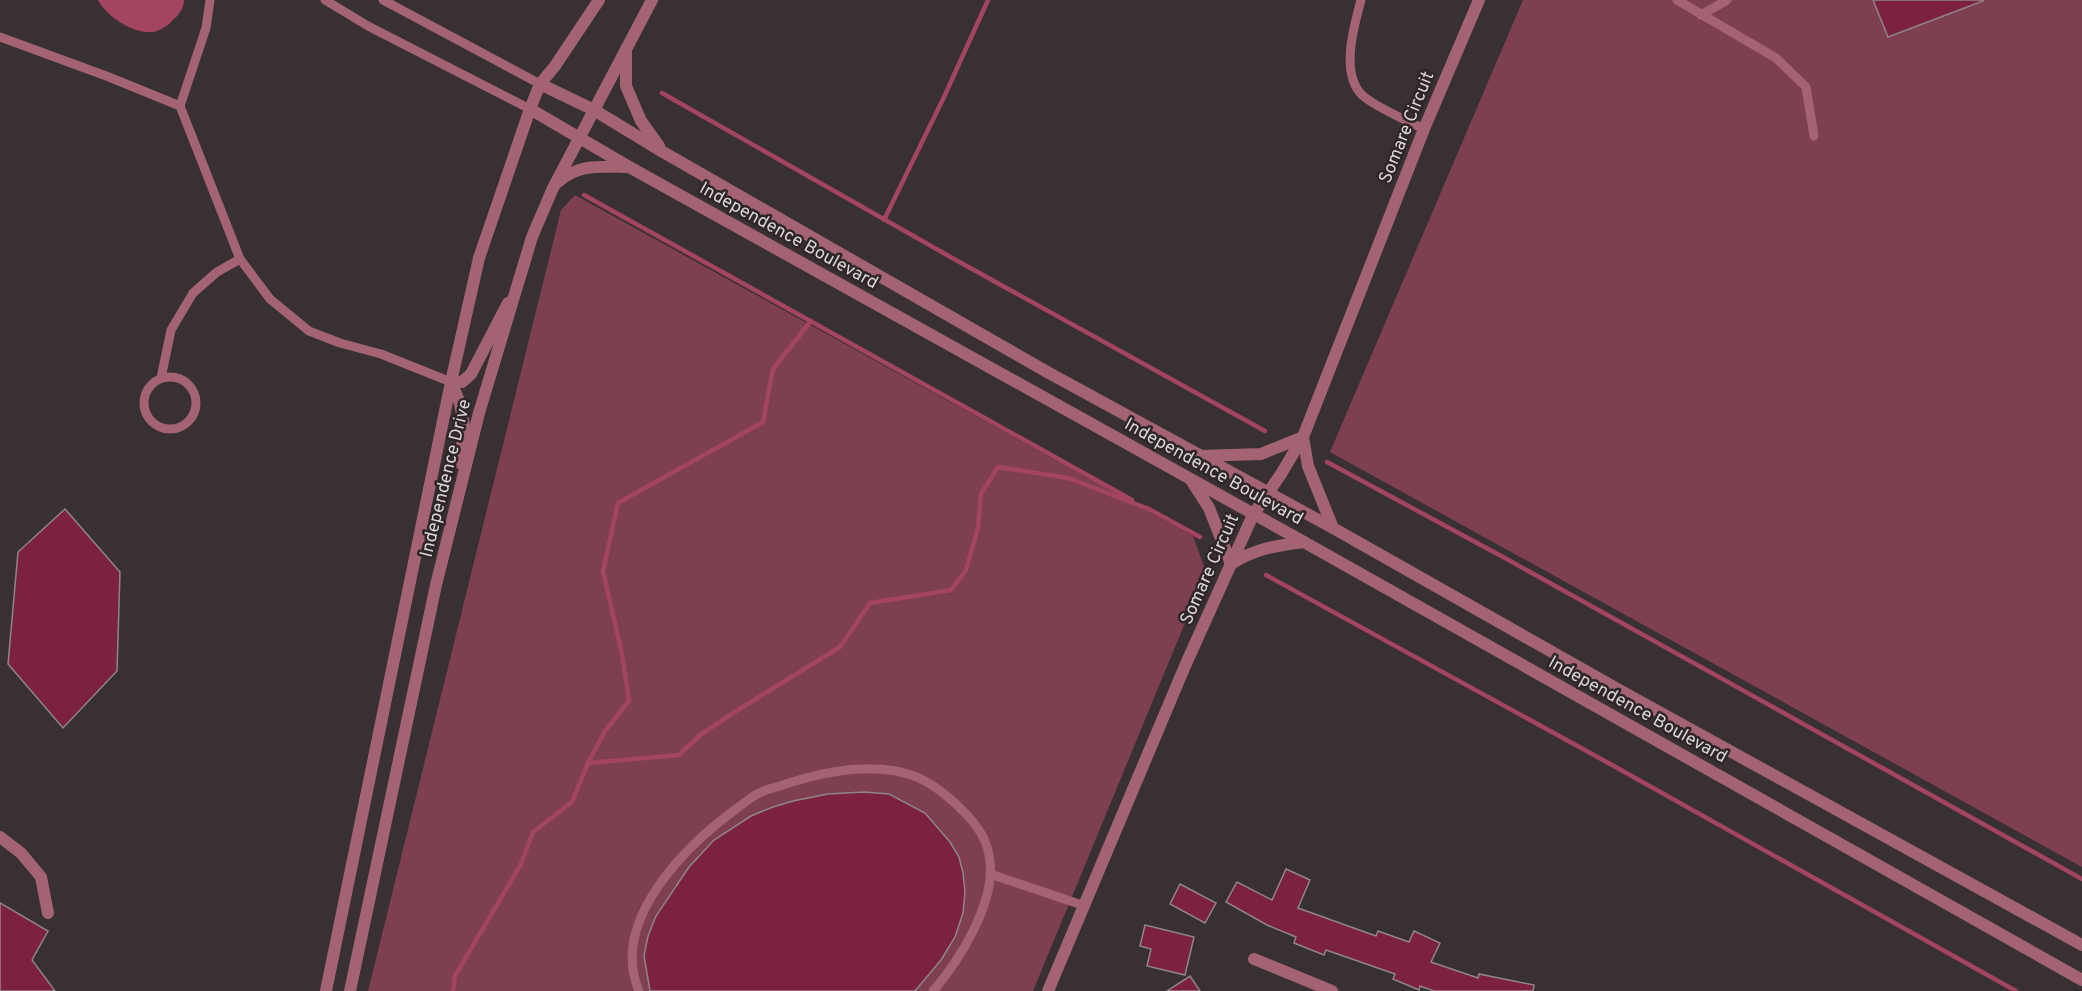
<svg xmlns="http://www.w3.org/2000/svg" width="2082" height="991" font-family="Overpass,sans-serif">
	<style>
		.green { fill: #7e4051 }
		.water { fill: #a34461 }
		.lines { fill: none; stroke-linecap: round; stroke-linejoin: round }
		.stream { stroke: #a34461; stroke-width: 4.5 }
		.building { fill: #7d2141; stroke: #8e8587; stroke-width: 1.5 }
		.service { stroke: #a36373; stroke-width: 9 }
		.minor { stroke: #a36373; stroke-width: 12 }
		.tertiary { stroke: #a36373; stroke-width: 12 }
		.labels { text-anchor: middle; stroke-width: 5; stroke-linejoin: round; paint-order: stroke }
		.street-label { font-size: 18px; fill: #dad5d6; stroke: #2e2628 }
	</style>
	<rect width="100%" height="100%" fill="#383032"/>
	<g class="green">
		<path d="M1523 0H2082V867L1330 452Z"/>
		<path d="M575 195 1193 536 1206 572 1033 991H368L561 210Z"/>
	</g>
	<path class="water" d="M98 0H184C184 8 179 15 173 20 169 25 160 31 153 32 133 34 107 17 98 0Z"/>
	<g class="lines">
		<g class="stream">
			<path d="M662 93 954 259 1265 431"/>
			<path d="M584 195 1132 500"/>
			<path d="M884 220 944 97 988 0"/>
			<path d="M1327 462 1503 557 2082 879"/>
			<path d="M1147 508 1200 537"/>
			<path d="M1266 575 1612 765 2016 991"/>
			<path d="M588 763 679 755 700 735 738 710 840 647 870 603 951 590 966 570 978 528 981 494 998 467 1068 478 1149 509"/>
			<path d="M453 991 455 976 521 864 533 832 572 802 588 763 605 731 629 701 622 654 603 571 618 503 763 422 773 369 811 321"/>
		</g>
	</g>
	<g class="building">
		<path d="M1873 0H1983V1L1888 37Z"/>
		<path d="M65 509 120 572 117 671 63 728 8 664 18 552Z"/>
		<path d="M864 792 889 794 925 813 950 842 959 857 963 873 965 892 963 913 955 937 941 960 915 991H650L644 956 648 936 656 916 689 867 714 840 751 816 773 807 793 801 828 794Z"/>
		<path d="M1286 869 1310 880 1298 908 1376 936 1378 931 1409 942 1414 931 1440 943 1431 962 1478 978 1479 974 1534 985 1533 991H1434L1420 986 1419 990 1393 979 1395 974 1326 950 1324 955 1294 943 1296 937 1267 925 1226 902 1237 882 1272 900Z"/>
		<path d="M1180 884 1216 903 1205 923 1170 904Z"/>
		<path d="M0 903 48 931 32 960 55 991H0Z"/>
		<path d="M1145 925 1194 937 1185 975 1147 966 1151 949 1140 946Z"/>
		<path d="M1190 976 1200 991H1167Z"/>
	</g>
	<g class="lines">
		<g class="service">
			<path d="M325 0 368 26 530 109"/>
			<path d="M383 0 540 84"/>
			<path d="M1361 0C1354 26 1340 73 1362 95 1375 107 1408 121 1424 129"/>
			<path d="M1677 0 1776 58 1806 87 1814 136"/>
			<path d="M1701 15 1727 0"/>
			<path d="M0 37 109 77 180 106 240 259 270 299 309 331 340 343 381 354 451 382"/>
			<path d="M180 106 206 28 210 0"/>
			<circle cx="170" cy="403" r="26"/>
			<path d="M161 378 171 330 193 293 217 272 240 259"/>
			<path d="M990 874 1085 906"/>
			<path d="M639 991C623 953 637 917 659 885 681 854 706 831 736 809 743 804 751 797 759 793 765 790 773 788 780 786 821 772 872 761 914 776 933 783 948 796 962 810 976 823 988 841 990 861 995 903 960 960 933 991"/>
		</g>
		<g class="minor">
			<path d="M0 837 21 853 41 877 48 913"/>
			<path d="M1254 959 1332 991"/>
		</g>
		<g class="tertiary">
			<path d="M626 49V86L641 121 659 146"/>
			<path d="M540 84 594 110 663 152 1049 373 1333 528 1621 691 2082 945"/>
			<path d="M530 109 631 168 1304 542 2082 980"/>
			<path d="M558 182C579 163 603 167 629 167"/>
			<path d="M451 382H462L471 374 508 303"/>
			<path d="M451 382 460 403 464 426 460 463"/>
			<path d="M1303 437 1308 466 1333 528"/>
			<path d="M1201 456 1261 454 1303 437"/>
			<path d="M1191 480 1209 508 1231 564"/>
			<path d="M1231 564C1256 548 1275 546 1304 542"/>
			<path d="M326 991 451 382 479 258 530 109 540 84 555 66 599 0"/>
			<path d="M350 991 436 585 479 413 532 237 553 188 652 0"/>
			<path d="M1048 991 1185 666 1253 515 1281 474 1303 437 1424 129 1479 0"/>
		</g>
	</g>
	<g class="labels">
		<g class="street-label">
			<text transform="translate(1406 127) rotate(-68)" y="6">Somare Circuit</text>
			<text transform="translate(789 235) rotate(29)" y="6">Independence Boulevard</text>
			<text transform="translate(1214 471) rotate(29)" y="6">Independence Boulevard</text>
			<text transform="translate(445 478) rotate(-76)" y="6">Independence Drive</text>
			<text transform="translate(1209 569) rotate(-66)" y="6">Somare Circuit</text>
			<text transform="translate(1638 709) rotate(29)" y="6">Independence Boulevard</text>
		</g>
	</g>
</svg>
